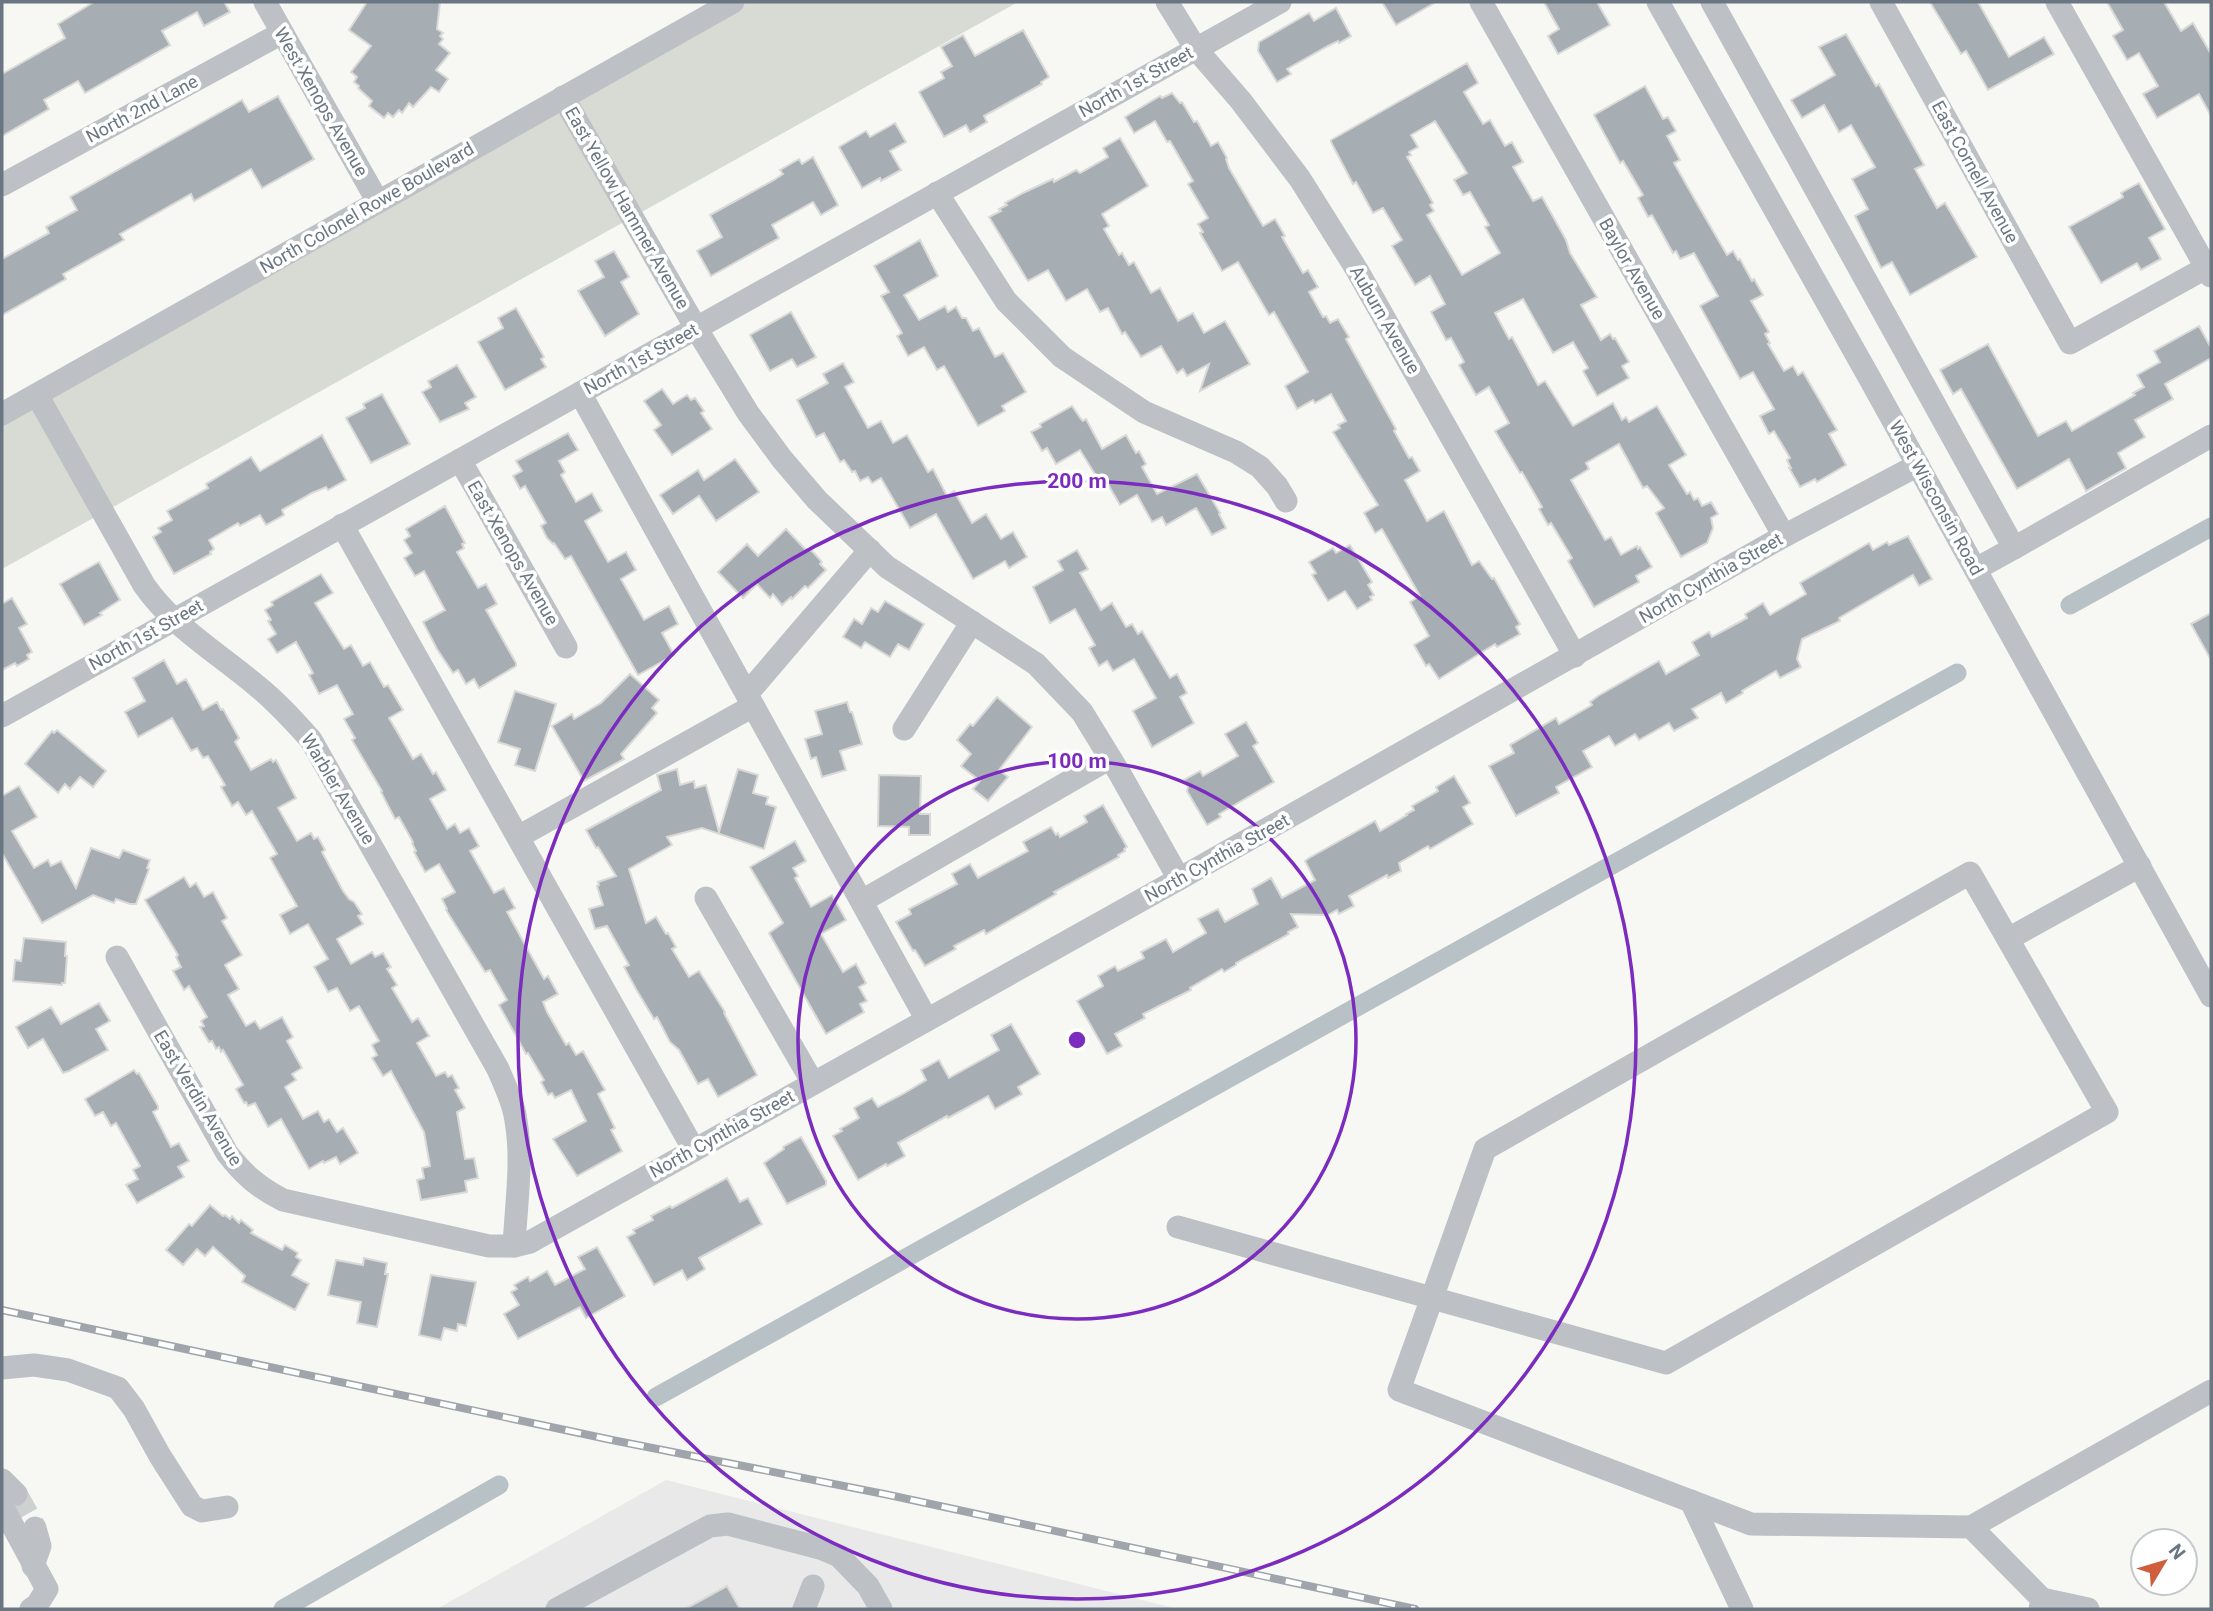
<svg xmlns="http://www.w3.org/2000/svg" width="2213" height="1611" font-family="Roboto,sans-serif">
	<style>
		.built { fill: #e8e9e8 }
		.green { fill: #d7dbd4 }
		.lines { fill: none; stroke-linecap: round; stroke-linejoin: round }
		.canal { stroke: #b8c2c6; stroke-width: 19 }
		.building { fill: #a7aeb3; stroke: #d9d9d7; stroke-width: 2; fill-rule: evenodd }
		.minor-tunnel { stroke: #cdd1d2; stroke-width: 23; stroke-dasharray: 23 11; stroke-linecap: butt }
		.minor { stroke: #bdc0c4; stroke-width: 23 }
		.rail-casing { stroke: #9fa5aa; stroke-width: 8 }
		.rail { stroke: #fff; stroke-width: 5; stroke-dasharray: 16; stroke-linecap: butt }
		.ring { fill: none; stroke: #7b2cbf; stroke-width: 3.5 }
		.labels { text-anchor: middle; stroke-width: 7; stroke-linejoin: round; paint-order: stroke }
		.street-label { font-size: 18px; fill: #6a7782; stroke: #fff }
		.centre { fill: #7b2cbf; stroke: #fff; stroke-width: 3.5 }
		.ring-label { font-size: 21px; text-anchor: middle; font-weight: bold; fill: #7b2cbf; stroke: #fff; stroke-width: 7; stroke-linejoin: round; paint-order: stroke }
	</style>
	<rect width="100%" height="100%" fill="#f7f7f4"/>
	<path class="built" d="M666 1480 1178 1609H437Z"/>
	<path class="green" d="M747 2H1018L2 569V417Z"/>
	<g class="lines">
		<g class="canal">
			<path d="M2070 605 2211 527"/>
			<path d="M656 1397 1957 673"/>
			<path d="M283 1609 499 1485"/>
		</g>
	</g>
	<g class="building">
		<path d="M94 2H224L230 12 204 26 197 12 162 31 170 45 85 93 78 81 44 100 49 109 2 136V74L65 38 58 24Z"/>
		<path d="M367 2H440L437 29 443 33 440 36 443 39 439 44 450 53 436 70 448 79 439 92 431 87 413 107 409 103 402 113 399 110 393 117 388 113 384 118 369 106 372 101 358 88 359 86 354 82 357 77 351 72 371 46 349 30Z"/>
		<path d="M1382 2H1436L1396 25Z"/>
		<path d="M1544 2H1597L1610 25 1558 54 1548 36 1559 29Z"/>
		<path d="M1930 2H1978L2009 57 2044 37 2054 54 1988 90 1966 51 1961 54Z"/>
		<path d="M2107 2H2164L2181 31 2193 23 2211 54V116L2199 94 2157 118 2143 94 2158 86 2139 53 2127 60 2113 36 2123 30Z"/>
		<path d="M1336 8 1351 36 1339 43 1338 41 1328 46 1287 69 1291 74 1277 82 1258 51 1259 42 1309 13 1314 21Z"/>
		<path d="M1023 30 1049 77 1041 82 1042 84 984 116 987 122 970 132 966 125 944 137 919 92 944 78 941 72 952 66 941 47 963 35 975 56Z"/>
		<path d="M1846 34 1876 86 1879 84 1924 165 1915 169 1937 208 1945 203 1977 257 1910 295 1892 262 1881 268 1855 216 1868 209 1852 179 1875 167 1851 125 1839 132 1824 105 1802 118 1791 100 1835 75 1819 47Z"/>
		<path d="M1467 63 1478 83 1464 92 1483 124 1490 120 1505 146 1512 142 1523 162 1513 167 1533 201 1542 197 1566 240 1570 253 1597 297 1581 305 1601 340 1610 334 1613 339 1615 338 1629 362 1622 366 1629 378 1597 396 1583 371 1588 368 1573 342 1553 353 1523 299 1495 313 1509 339 1512 337 1538 385 1545 381 1573 426 1613 403 1622 420 1626 417 1629 422 1657 406 1686 455 1669 465 1687 494 1690 492 1694 500 1698 498 1702 506 1711 502 1718 514 1711 518 1713 528 1707 543 1681 557 1656 513 1664 508 1647 486 1643 488 1619 444 1586 463 1589 469 1571 480 1605 540 1611 537 1621 555 1637 546 1638 549 1640 547 1652 567 1636 576 1639 582 1594 607 1568 561 1572 558 1551 523 1548 525 1539 509 1542 507 1522 472 1520 473 1495 431 1509 423 1489 387 1476 395 1459 365 1464 362 1451 338 1446 340 1431 312 1445 304 1430 276 1415 285 1392 246 1402 240 1383 208 1373 213 1356 182 1353 184 1331 142V140ZM1435 121 1467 173 1454 180 1463 195 1470 192 1489 225 1485 227 1500 253 1462 275 1427 215 1434 211 1430 205 1433 203 1407 157 1411 155 1409 152 1418 147 1411 135Z"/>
		<path d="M1645 86 1663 119 1668 117 1676 131 1667 136 1680 160 1674 163 1695 200 1727 255 1733 251 1738 260 1740 259 1752 281 1754 279 1763 295 1751 301 1769 332 1765 334 1770 343 1768 344 1784 371 1793 366 1798 375 1803 372 1837 430 1829 434 1846 465 1817 482 1815 479 1800 487 1789 468H1791L1787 460 1790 458 1774 431 1769 434 1760 416 1774 409 1753 372 1740 379 1700 306 1718 296 1694 253 1680 259 1676 251 1673 253 1652 215 1648 217 1638 198 1643 195 1623 161 1620 163 1594 115Z"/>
		<path d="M1172 93 1180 103 1182 102 1194 122 1197 121 1211 146 1218 142 1227 158 1226 159 1229 168 1263 226 1275 219 1285 236 1282 237 1303 273 1308 270 1318 287 1309 292 1323 317 1326 316 1330 323 1338 319 1349 337 1346 339 1396 429 1394 431 1409 458 1412 457 1420 471 1405 480 1427 521 1444 511 1472 565 1479 561 1492 579 1494 578 1520 624 1516 627 1520 634 1497 647 1495 644 1439 679 1429 664 1426 666 1414 645 1429 636 1410 602 1420 596 1382 529 1375 533 1364 513 1378 505 1333 432 1340 428 1338 425 1346 421 1331 394 1315 403 1313 400 1297 409 1285 386 1308 372 1274 312 1269 315 1238 262 1222 271 1200 233 1203 232 1198 224 1208 218 1188 184 1193 181 1170 141 1167 142 1155 121 1134 133 1125 117 1160 96 1162 98Z"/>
		<path d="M278 96 314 159 262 188 251 169 194 201 191 194 120 234 124 240 63 274 66 279 2 315V259L49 233 46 227 77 210 70 197 242 100 249 112Z"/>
		<path d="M895 123 906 142 890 151 901 170 881 181 880 178 862 188 839 147 866 131 870 137Z"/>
		<path d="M1120 138 1148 186 1102 214 1109 226 1104 229 1119 255 1122 253 1129 265 1134 262 1151 293 1160 288 1178 321 1193 313 1204 333 1225 321 1250 364 1200 391 1209 364 1187 376 1183 369 1177 373 1161 346 1141 357 1125 332 1122 334 1108 308 1100 312 1087 289 1066 301 1048 270 1028 281 1026 278 989 217 1001 211 999 209 1007 205 1005 203 1023 193 1053 179 1054 182 1076 170 1080 173 1108 157 1103 148Z"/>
		<path d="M813 157 838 205 821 215 813 202 772 225 779 238 711 276 697 251 722 237 710 215 774 180 783 174 780 170 799 159 802 164Z"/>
		<path d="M2139 183 2165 229 2149 238 2161 259 2141 270 2137 263 2101 283 2069 227 2123 197 2121 193Z"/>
		<path d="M920 240 938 276 904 295 919 320 945 306 948 312 956 307 962 318H966L973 331 979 328 995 357 1003 353 1026 392 1002 406 1005 411 978 426 944 366 937 370 924 347 908 356 897 336 902 333 881 296 889 292 874 266Z"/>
		<path d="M614 251 629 277 621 282 639 314 605 336 578 291 604 277 595 261Z"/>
		<path d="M516 308 544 357 541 359 546 367 505 390 478 342 503 328 498 318Z"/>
		<path d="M791 312 816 357 797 367 792 359 770 371 750 335Z"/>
		<path d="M2199 326 2211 348V358L2165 384 2173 399 2135 420 2145 437 2118 453 2126 468 2086 491 2069 459 2017 489 1961 389 1953 394 1940 370 1988 344 2038 436 2066 421 2072 431 2135 395 2133 393 2144 387 2137 375 2160 362 2154 351Z"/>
		<path d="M843 363 854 382 845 387 868 428 881 421 893 443 907 435 928 472 933 469 947 496 954 491 972 523 986 514 1001 539 1013 532 1027 557 1009 568 1005 561 973 579 936 514 910 528 881 478 872 483 868 477 860 481 855 471 852 472 844 460 840 462 824 433 816 437 797 400 828 383 823 374Z"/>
		<path d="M457 365 476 397 465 403 469 409 440 422 422 392 431 387 428 381Z"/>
		<path d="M662 389 673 404 687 395 691 400 695 398 704 411 701 413 712 429 672 455 654 430 661 425 644 401Z"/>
		<path d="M382 394 410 444 371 463 346 418 365 408 363 404Z"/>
		<path d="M1072 406 1081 419 1083 421 1086 419 1102 449 1126 435 1136 453 1139 451 1146 464 1142 467 1157 494 1197 474 1220 513 1219 514 1226 528 1212 535 1196 508 1166 525 1162 517 1152 522 1137 495 1120 505 1106 481 1101 484 1080 450 1056 464 1047 448 1042 451 1031 432 1041 427 1040 424Z"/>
		<path d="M568 433 578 450 559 461 565 472 561 475 576 502 592 493 602 511 585 521 608 562 626 552 636 570 621 579 644 620 669 606 678 624 662 633 674 655 638 675 571 556 565 559 554 543 553 544 547 538 541 526 546 523 525 486 520 489 513 476 522 471 516 461Z"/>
		<path d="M322 435 346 480 328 490 326 487 312 493 282 510 284 515 266 525 260 515 240 526 238 523 209 540 214 549 210 552 211 554 174 574 153 537 161 532 158 528 172 520 167 511 208 488 206 484 251 457 260 471Z"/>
		<path d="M735 459 759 492 716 521 699 496 673 514 660 495 698 470 704 480Z"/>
		<path d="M445 506 465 543 462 544 464 548 457 552 478 588 486 584 497 604 486 610 516 663V666L479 688 474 679 466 684 458 670 453 673 437 649 423 622 445 610 424 571 415 576 404 558 412 553 404 540 410 536 406 529Z"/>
		<path d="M786 529 805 549 812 551 822 562 820 564 826 570 808 588 805 586 792 599 791 597 782 605 773 594 770 598 757 584 743 598 718 572 747 544 758 556Z"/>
		<path d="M1908 536 1932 579 1919 586 1913 575 1861 605 1839 618 1840 621 1802 639 1797 659 1801 667 1780 678 1776 671 1742 691 1743 693 1726 703 1721 693 1692 709 1698 718 1674 731 1669 723 1639 740 1635 734 1615 746 1609 736 1583 751 1592 767 1556 787 1559 793 1516 816 1489 766 1514 753 1510 745 1556 718 1559 724 1592 705 1590 702 1598 696 1659 661 1666 674 1699 655 1692 642 1709 632 1712 637 1747 618 1745 614 1763 603 1770 615 1806 594 1800 583 1869 543 1873 550 1887 542 1889 545Z"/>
		<path d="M1350 545 1372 582 1368 585 1374 595 1370 597 1372 600 1357 609 1345 591 1328 601 1312 575 1316 573 1309 562 1333 548 1336 553Z"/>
		<path d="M1077 550 1088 569 1080 573 1101 610 1112 603 1126 627 1132 624 1138 634 1142 631 1170 678 1177 674 1187 693 1180 697 1194 723 1152 747 1133 711 1156 698 1134 659 1113 671 1107 661 1099 666 1089 648 1095 645 1075 609 1050 623 1033 587 1063 570 1058 561Z"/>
		<path d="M99 562 120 600 100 613 102 615 84 625 60 584Z"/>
		<path d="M321 574 333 593 315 603 344 649 351 645 363 666 370 662 384 687 388 685 403 710 389 718 413 759 421 754 433 774 436 772 446 790 430 799 447 829 455 824 460 833 469 828 479 846 470 851 494 893 504 888 515 908 507 912 544 979 548 976 558 994 543 1002 547 1012 566 1045 569 1043 576 1055 583 1051 605 1090 598 1094 615 1128 611 1130 622 1151 577 1176 553 1139 586 1121 571 1090 555 1098 552 1093 548 1095 541 1082 544 1080 528 1053 526 1054 499 1005 507 1000 490 970 485 972 446 910 447 909 442 899 455 892 439 864 425 872 414 852 416 851 412 843 413 842 399 817 395 819 381 792 382 791 352 740 355 738 344 719 353 714 337 685 319 694 309 675 313 673 296 642 277 653 268 639 276 634 268 621 271 620 265 610 273 605 271 602Z"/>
		<path d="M12 598 27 624 19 628 32 652 27 655 29 659 17 666 15 663 2 670V604Z"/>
		<path d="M885 601 924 624 909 650 898 644 890 657 865 642 861 648 843 637 854 619 862 624 871 608 878 612Z"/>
		<path d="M2211 613V660L2191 624Z"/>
		<path d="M164 660 177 684 186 679 203 710 217 702 221 710 223 709 239 738 235 742 251 770 271 759 273 762 276 760 296 798 278 808 297 841 311 833 314 839 318 837 325 850 322 852 343 891 349 899 354 902 362 914 358 916 363 924 337 939 351 964 372 952 375 957 383 953 391 967 387 969 397 985 392 988 412 1022 418 1018 429 1036 417 1043 436 1076 445 1072 448 1077 452 1075 459 1088 455 1090 465 1108 457 1112 465 1159 474 1158 478 1178 465 1181 467 1192 421 1200 417 1180 424 1178 422 1168 430 1166 424 1132 391 1071 383 1076 372 1058 377 1055 372 1045 379 1041 359 1006 350 1011 337 988 328 992 314 967 328 959 308 924 290 934 280 915 297 906 270 858 277 854 252 811 246 815 238 802 232 806 221 787 225 785 208 756 203 758 197 748 191 751 172 718 138 737 125 712 145 701 133 678Z"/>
		<path d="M630 674 659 700 652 708 657 713 621 754 624 759 584 781 552 726 572 714 574 719 601 703Z"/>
		<path d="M515 691 556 704 535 771 515 765 520 749 498 742Z"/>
		<path d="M997 697 1032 727 999 770 1008 777 988 801 973 789 980 781 961 766 971 754 957 740 970 724 973 726Z"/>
		<path d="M847 702 850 712H852L862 744 840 751 846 770 822 777 816 757 811 759 805 739 822 734 815 711Z"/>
		<path d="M1246 722 1258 743 1253 746 1274 782 1219 814 1221 817 1207 825 1187 791 1188 787 1184 780 1200 771 1203 776 1238 756 1225 734Z"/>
		<path d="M57 730 106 771 93 787 80 777 70 789 65 784 58 793 25 764 52 731 54 733Z"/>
		<path d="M677 769 680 785 694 781 695 788 706 785 719 832 738 769 758 775 753 793 768 797 766 804 776 807 764 849 702 828 667 837 672 845 629 869 646 923 656 917 666 934 668 933 676 947 672 949 689 977 699 971 725 1012 724 1013 757 1075 718 1097 708 1079 698 1084 679 1050 670 1042 657 1017 654 1019 636 989 624 967 629 965 607 926 595 929 589 909 603 905 597 886 599 885 598 882 616 876 598 847 596 848 586 830 661 790 657 775Z"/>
		<path d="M879 775 921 776 920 814H930V835H909V827L878 826Z"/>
		<path d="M1454 776 1470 803 1463 807 1473 824 1430 849 1428 846 1399 863 1401 871 1388 878 1387 875 1349 896 1354 906 1339 914 1337 910 1328 915 1291 914 1298 927 1288 932 1289 934 1236 963V965L1224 972 1222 969 1190 988 1191 990 1143 1014 1145 1018 1115 1034 1122 1046 1107 1054 1077 1001 1103 986 1098 976 1115 966 1118 971 1144 958 1141 952 1166 939 1173 952 1206 933 1198 919 1218 909 1225 922 1258 904 1252 889 1271 878 1282 898 1315 880 1305 861 1309 858 1375 821 1380 831 1407 815 1406 814 1414 810 1412 806 1438 791 1436 787Z"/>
		<path d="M19 786 37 817 12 831 34 868 48 860 51 866 61 861 76 888 91 848 119 858 123 850 150 860 147 868 149 869 136 904H130L116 899 114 903 93 895 42 923 2 853V796Z"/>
		<path d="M1103 805 1127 847 1124 849 1125 851 1118 855 1119 857 1054 892 1056 894 986 934 984 930 954 946 956 949 925 966 915 950 913 951 896 922 911 914 909 909 957 884 952 874 970 864 978 878 1028 851 1023 842 1051 827 1056 835 1058 833 1060 837 1087 822 1084 816Z"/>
		<path d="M795 841 806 861 793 868 798 876 795 878 811 907 832 895 846 920 821 934 843 972 856 964 866 983 859 987 867 1001 860 1004 864 1012 826 1034 769 933 783 923 750 867Z"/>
		<path d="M184 877 190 887 196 883 204 897 213 892 227 918 222 921 242 955 225 965 239 989 228 995 246 1026 255 1021 260 1029 282 1017 293 1037 287 1041 302 1068 292 1074 296 1080 285 1087 303 1119 318 1111 324 1122 329 1119 337 1132 343 1128 358 1153 340 1164 336 1157 324 1163 323 1161 309 1169 281 1119 268 1127 255 1103 248 1106 246 1102 244 1103 236 1089 243 1085 223 1050 221 1052 219 1047 216 1049 212 1041 209 1042 200 1027 204 1026 201 1021 207 1017 189 986 184 990 173 971 181 967 176 957 178 955 145 900Z"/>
		<path d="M24 938 66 942 65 956H67L65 983H62V985L13 981 15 960 21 961Z"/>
		<path d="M99 1003 110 1021 96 1029 108 1050 69 1071 63 1073 43 1039 28 1048 16 1027 51 1007 61 1024Z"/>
		<path d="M1011 1024 1040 1074 1018 1087 1022 1094 995 1109 988 1096 948 1118 947 1116 898 1143 905 1156 887 1166 886 1164 858 1180 833 1136 842 1131 840 1129 859 1118 854 1108 872 1098 878 1107 903 1094 926 1080 921 1070 939 1060 949 1078 999 1050 991 1035Z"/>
		<path d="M134 1070 137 1074 139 1073 158 1106V1109L153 1112 171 1147 179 1143 189 1161 178 1167 184 1177 137 1203 126 1185 138 1179 133 1170 140 1166 116 1123 111 1126 103 1112 95 1116 85 1099Z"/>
		<path d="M801 1137 826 1181V1185L787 1204 764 1163 784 1149 783 1147Z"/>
		<path d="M727 1178 740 1202 748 1198 762 1224 699 1258 705 1269 687 1280 682 1270 654 1285 627 1237 635 1233 633 1230 653 1220 651 1216 670 1206 672 1208Z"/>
		<path d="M210 1205 223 1216 225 1215 230 1219 232 1216 239 1223 241 1220 253 1230 251 1233 282 1250 285 1245 298 1253 296 1257 301 1260 292 1275 309 1284 295 1310 242 1282 245 1276 213 1247 205 1256 197 1249 183 1265 166 1250 189 1224 192 1226Z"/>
		<path d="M597 1247 625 1296 586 1318 580 1307 518 1339 504 1314 519 1305 511 1292 517 1289 514 1285 528 1277 530 1281 547 1271 555 1285 585 1269 578 1257Z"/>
		<path d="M364 1258 387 1263 385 1274H388L377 1327 357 1323 361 1302 328 1295 336 1260 363 1265Z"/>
		<path d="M431 1275 476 1282 466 1326 458 1324 457 1331 444 1328 441 1340 419 1335Z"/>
		<path d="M727 1586 740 1609H685Z"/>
	</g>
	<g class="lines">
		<path class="minor-tunnel" d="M16 1494 35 1528"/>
		<g class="minor">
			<path d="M265 2 378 202"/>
			<path d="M1167 2 1196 49 1241 101 1300 179 1357 270 1575 656"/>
			<path d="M1481 2 1784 536"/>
			<path d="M1658 2 1869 377 2211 996"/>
			<path d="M1712 2 2014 548 2211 436"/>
			<path d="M1881 2 2070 343 2211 265"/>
			<path d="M2057 2 2211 276"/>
			<path d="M563 97 696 328 748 413 782 459 817 500 887 567 1036 664 1082 712 1120 774 1179 879"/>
			<path d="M2 185 282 33"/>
			<path d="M937 193 1006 301 1062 357 1144 412 1236 452 1260 467 1277 486 1286 501"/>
			<path d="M580 393 927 1020"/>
			<path d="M37 395 144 585C173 627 218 653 257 686 277 702 294 721 311 740L498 1069C505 1086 514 1103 516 1121 523 1161 516 1205 514 1246"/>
			<path d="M2 414 733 2"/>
			<path d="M460 460 566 647"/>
			<path d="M342 525 694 1150"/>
			<path d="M1976 569 2014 548"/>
			<path d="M747 694 870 550"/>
			<path d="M2 716 1280 2"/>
			<path d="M904 729 972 622"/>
			<path d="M518 837 753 706"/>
			<path d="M1970 873 2107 1112 1666 1363 1432 1298 1485 1149Z"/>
			<path d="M706 898 813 1083"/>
			<path d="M862 901 1110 758"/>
			<path d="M2008 939 2140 866"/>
			<path d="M117 957 227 1153C243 1174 259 1188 283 1200L489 1246H514L530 1242 1179 879 1784 536 1918 465"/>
			<path d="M1178 1227 1432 1298 1399 1390 1751 1524 1971 1527 2042 1599 2040 1609"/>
			<path d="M2 1368 34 1365 68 1370 118 1388 134 1409 160 1456 192 1506 202 1511 227 1507"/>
			<path d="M2 1480 16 1494"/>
			<path d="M1691 1501 1742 1609"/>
			<path d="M2 1506 47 1589 37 1605 31 1609"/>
			<path d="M1971 1527 2211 1391"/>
			<path d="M33 1566 40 1546 35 1528"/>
			<path d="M2042 1599 2088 1609"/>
			<path d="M557 1609 710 1526 728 1524 820 1548 839 1556 868 1586 881 1609"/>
			<path d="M804 1609 813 1586"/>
		</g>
		<g class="rail-casing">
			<path id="rail" d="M2 1310 612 1440 889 1495 1415 1609"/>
		</g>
		<use href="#rail" class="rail"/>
	</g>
	<g class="ring">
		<circle cx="1077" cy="1040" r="279"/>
		<circle cx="1077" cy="1040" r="559"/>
	</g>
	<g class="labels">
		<g class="street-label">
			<text transform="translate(1136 82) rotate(-29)" y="6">North 1st Street</text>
			<text transform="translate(321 102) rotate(60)" y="6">West Xenops Avenue</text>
			<text transform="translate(142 109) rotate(-28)" y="6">North 2nd Lane</text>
			<text transform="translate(1975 172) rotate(61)" y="6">East Cornell Avenue</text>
			<text transform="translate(367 208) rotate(-30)" y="6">North Colonel Rowe Boulevard</text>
			<text transform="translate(627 208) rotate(60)" y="6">East Yellow Hammer Avenue</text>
			<text transform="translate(1632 269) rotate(60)" y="6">Baylor Avenue</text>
			<text transform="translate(1385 320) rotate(60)" y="6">Auburn Avenue</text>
			<text transform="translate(641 359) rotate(-29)" y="6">North 1st Street</text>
			<text transform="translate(1936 498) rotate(61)" y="6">West Wisconsin Road</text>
			<text transform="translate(513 553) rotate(60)" y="6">East Xenops Avenue</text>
			<text transform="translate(1711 578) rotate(-30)" y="6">North Cynthia Street</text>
			<text transform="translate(146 635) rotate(-29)" y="6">North 1st Street</text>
			<text transform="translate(338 789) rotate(59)" y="6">Warbler Avenue</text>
			<text transform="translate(1217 858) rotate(-29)" y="6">North Cynthia Street</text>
			<text transform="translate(198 1098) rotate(59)" y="6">East Verdin Avenue</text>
			<text transform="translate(722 1134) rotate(-29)" y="6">North Cynthia Street</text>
		</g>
	</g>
	<circle cx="1077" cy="1040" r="10" class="centre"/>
	<g class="ring-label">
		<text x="1077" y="488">200 m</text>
		<text x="1077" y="768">100 m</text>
	</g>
	<rect width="2213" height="1611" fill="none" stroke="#6a7782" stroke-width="7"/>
	<g transform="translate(2164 1562) rotate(52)"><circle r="33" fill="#ffffff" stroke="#c3c9cd" stroke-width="2"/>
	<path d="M0-5L12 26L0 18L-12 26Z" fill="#cf5e3d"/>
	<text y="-10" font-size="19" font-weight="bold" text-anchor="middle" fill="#6a7782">N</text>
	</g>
</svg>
